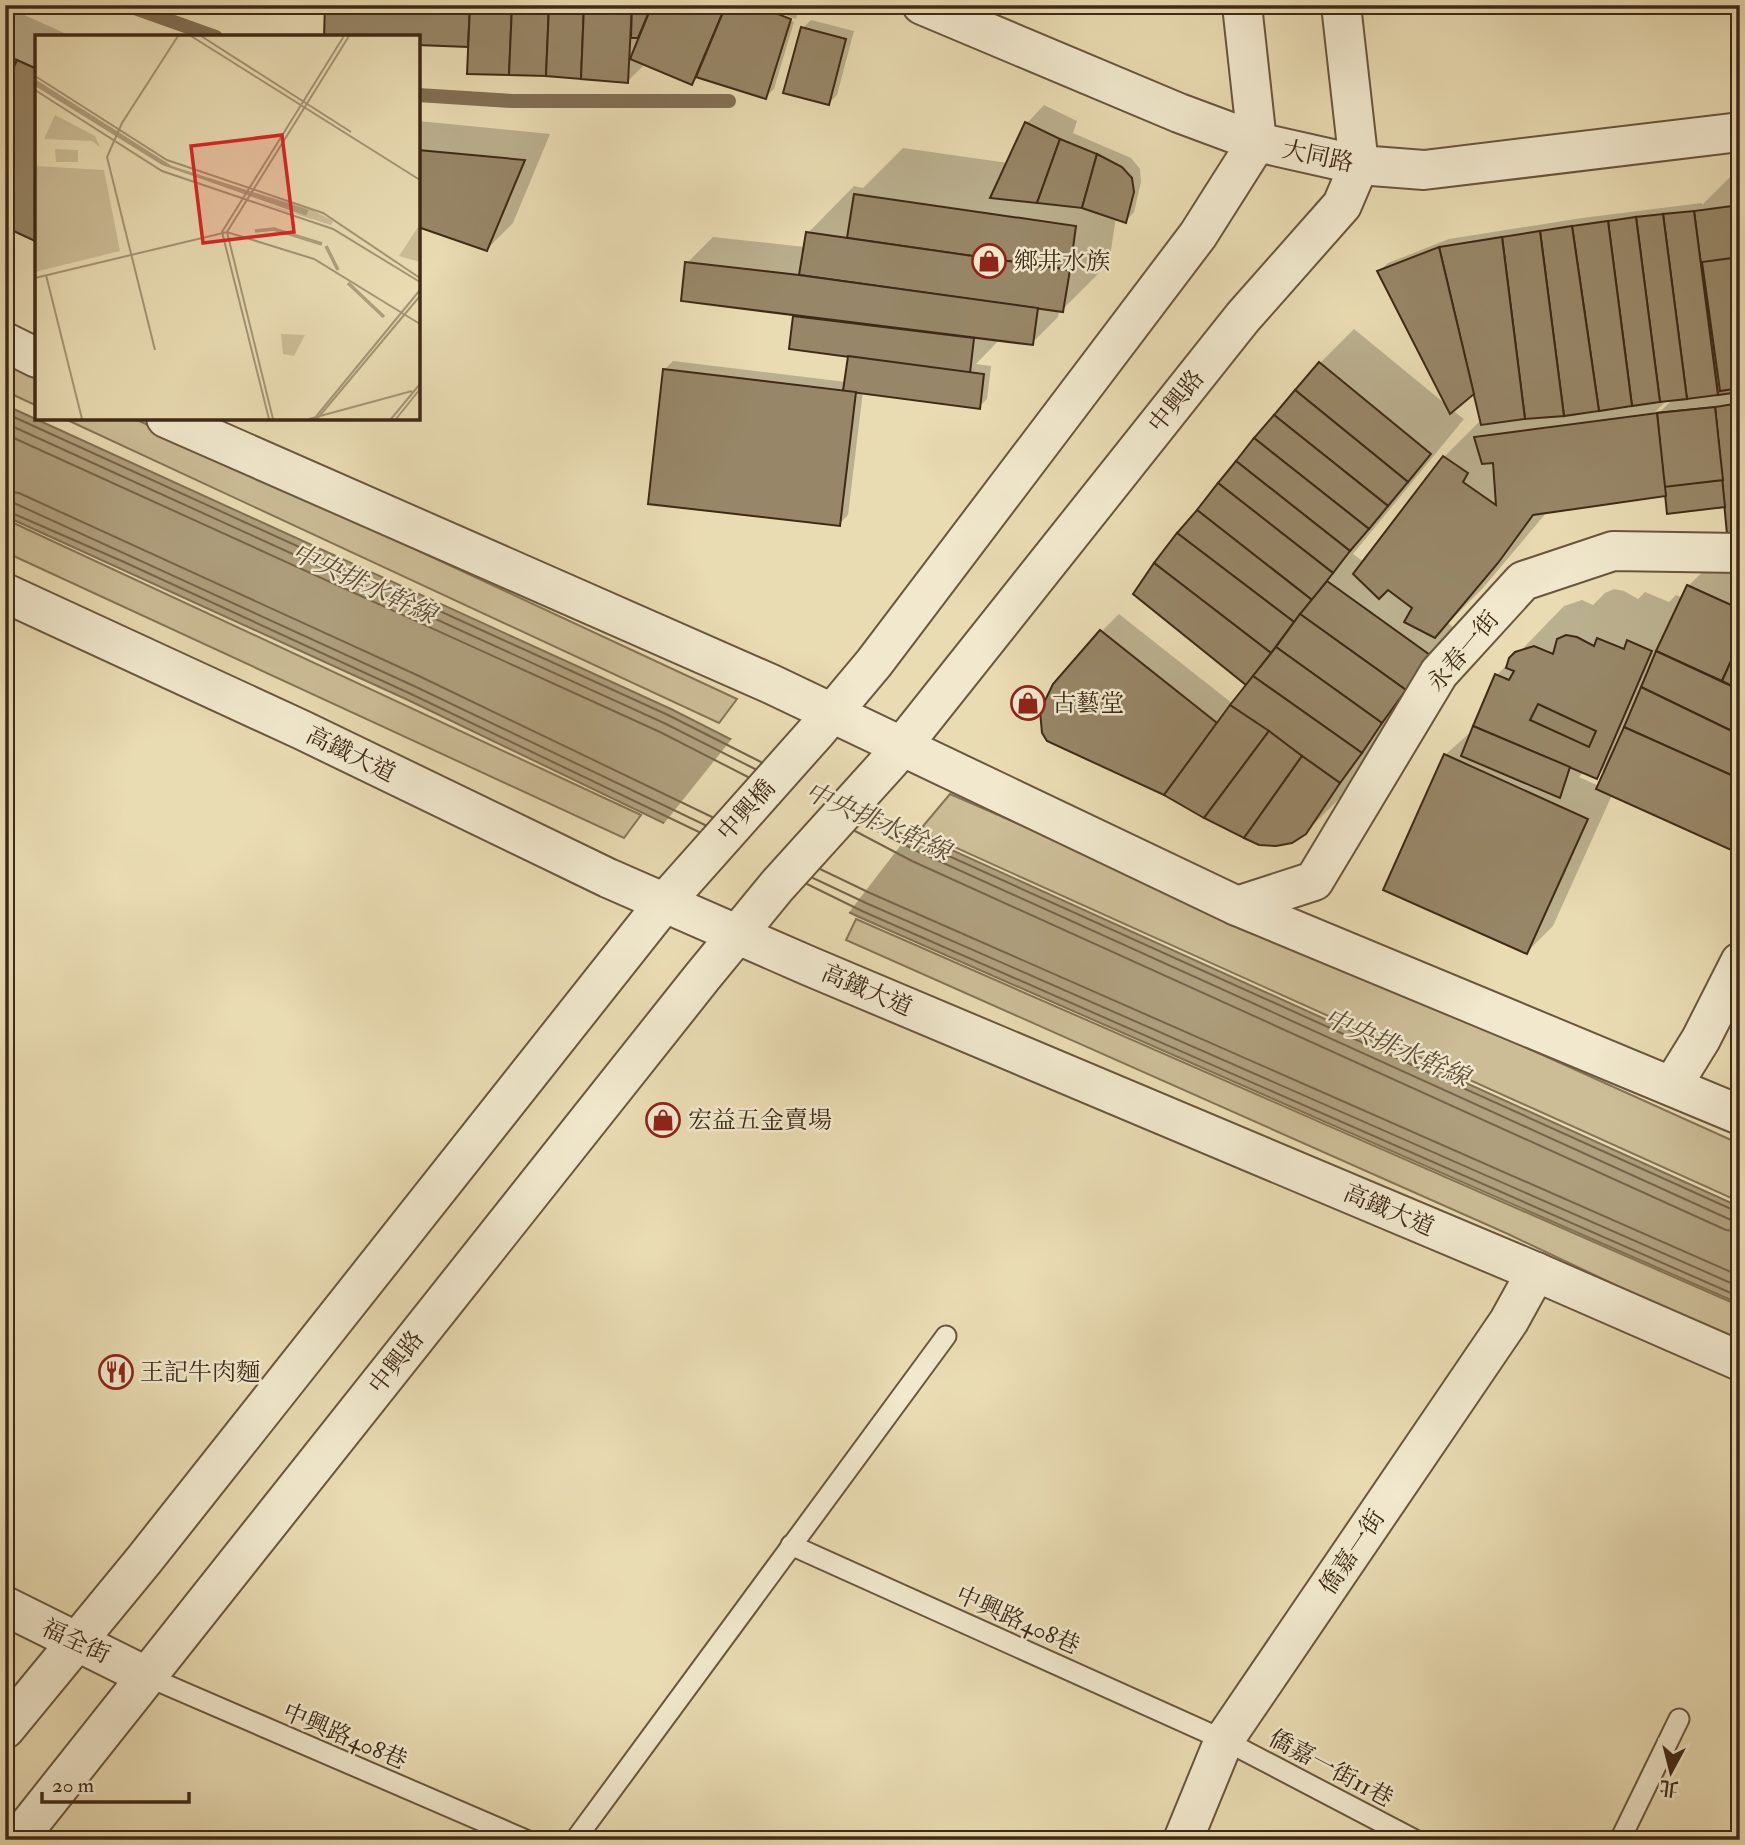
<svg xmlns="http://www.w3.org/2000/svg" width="1745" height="1845" font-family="'IM FELL Double Pica','Noto Serif TC',serif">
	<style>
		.green { fill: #ccbd97; stroke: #867456; stroke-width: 2 }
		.water { fill: #af9f7d; stroke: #827054; stroke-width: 2 }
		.pier { fill: #e9dbb2 }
		.shadow { fill: #0003; fill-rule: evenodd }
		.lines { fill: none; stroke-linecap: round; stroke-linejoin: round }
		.shore { stroke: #77644a; stroke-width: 2 }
		.stream { stroke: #827054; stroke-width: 14 }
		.building { fill: #978667; stroke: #3f2a16; stroke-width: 2 }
		.service-casing { stroke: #6a563d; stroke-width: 23 }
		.minor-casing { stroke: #6a563d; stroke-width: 42 }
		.tertiary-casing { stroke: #6a563d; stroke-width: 42 }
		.service { stroke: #f1e8cd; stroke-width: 19 }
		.minor { stroke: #f1e8cd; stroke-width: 38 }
		.tertiary { stroke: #f1e8cd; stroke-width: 38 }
		.labels { text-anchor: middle; stroke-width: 5; stroke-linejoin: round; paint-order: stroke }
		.street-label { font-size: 24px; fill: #3f2a16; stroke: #f1e8cd }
		.poi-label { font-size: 24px; fill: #3f2a16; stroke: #f1e8cd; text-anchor: start }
		.water-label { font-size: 26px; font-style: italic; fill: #614d35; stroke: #f1e8cd }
		.inset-river { fill: none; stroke: #af9f7d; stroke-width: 3.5 }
		.inset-road { fill: none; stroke: #a59474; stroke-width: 2 }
		.view { fill: #d62828; fill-opacity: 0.15; stroke: #d62828; stroke-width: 3.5 }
		.inset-edge { fill: none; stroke: #3f2a16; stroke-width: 3.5 }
	</style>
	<rect width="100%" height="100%" fill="#e9dbb2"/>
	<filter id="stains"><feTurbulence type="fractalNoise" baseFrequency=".00286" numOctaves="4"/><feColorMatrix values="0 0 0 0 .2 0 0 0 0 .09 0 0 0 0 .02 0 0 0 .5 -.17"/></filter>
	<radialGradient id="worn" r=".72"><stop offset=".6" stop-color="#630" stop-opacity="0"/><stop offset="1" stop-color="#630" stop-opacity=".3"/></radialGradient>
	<g class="green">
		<path d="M5 359 37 374V406L5 391Z"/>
		<path d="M63 418H133L737 699 719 723Z"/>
		<path d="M5 519 641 815 624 838 5 552Z"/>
		<path d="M950 794 1416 998 1740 1144V1202L919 831Z"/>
		<path d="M856 919 1740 1306V1344L1508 1234 846 940Z"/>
	</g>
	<path class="water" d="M5 405 671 709 923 837 1740 1207V1304L859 917 408 700 5 516Z"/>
	<path class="pier" d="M734 736 914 828 847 915 662 826Z"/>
	<g class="shadow">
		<path d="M327 5H748L794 22 774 89 765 97 699 76 692 83 645 64 628 81 469 45 418 43V37Z"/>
		<path d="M759 5H784L798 10 796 19Z"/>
		<path d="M9 8 73 37H37V238L5 224V12Z"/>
		<path d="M811 20 854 31 837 95 829 103 803 28Z"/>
		<path d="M1044 105 1077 121 1073 133 1131 158 1140 169 1141 182 1134 212 1126 221 1116 217 1109 263 1062 310H1059L1058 317 1032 343 1000 339 976 364 991 366 987 399 979 407 863 391 848 515 839 524 664 370 673 361 846 382 850 355 794 316 797 314 687 263 713 237 805 247 808 233 854 186 863 188 903 148 1008 163 1027 123Z"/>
		<path d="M418 121 550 134 513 223 487 249 423 227 418 237Z"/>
		<path d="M1740 176V532L1727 505 1667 494 1547 512 1482 589 1448 623 1455 629 1371 747 1373 748 1340 798 1305 833 1101 632 1119 614 1233 704 1248 685 1320 363 1354 329 1449 407 1379 271 1388 263 1449 239 1582 218 1702 203V205L1730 177ZM1475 391 1482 419 1444 457 1364 562 1353 554 1464 419 1452 410ZM1667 400H1672L1652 420 1649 418Z"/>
		<path d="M1715 560 1740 571V852L1612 795 1553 926 1527 952 1445 755 1473 730 1497 675 1564 606 1582 600 1593 605 1605 593 1614 589 1624 591 1638 599 1645 592 1669 602 1676 595 1683 598 1688 586ZM1608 765 1599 786 1579 777 1584 771 1596 777Z"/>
	</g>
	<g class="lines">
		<g class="shore">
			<path d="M5 413 668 715 761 762"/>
			<path d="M5 423 664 723 755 769"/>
			<path d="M5 434 660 732 748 777"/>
			<path d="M5 491 19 493 419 676 712 817"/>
			<path d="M5 501 14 503 414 686 705 825"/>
			<path d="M5 510 124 562 411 694 699 832"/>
			<path d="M868 817 920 843 1740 1213"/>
			<path d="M862 823 917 851 1731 1220 1740 1222"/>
			<path d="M855 831 912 861 1726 1230 1740 1232"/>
			<path d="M820 869 870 893 1740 1276"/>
			<path d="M813 878 866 903 1740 1287"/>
			<path d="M807 884 862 911 1740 1297"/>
		</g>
		<g class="stream">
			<path d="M126 5 216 37"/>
			<path d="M418 95 512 101H729"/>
		</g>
	</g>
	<g class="building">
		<path d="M325 5H470L468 47 418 45V37H324Z"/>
		<path d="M470 5H512L509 75 467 74Z"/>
		<path d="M512 5H549L546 76 509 75Z"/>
		<path d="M549 5H584L581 79 546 76Z"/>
		<path d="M584 5H632L628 83 581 79Z"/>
		<path d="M632 5H652L638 38H631Z"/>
		<path d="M652 5H726L692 85 630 59Z"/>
		<path d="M726 5H754L791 19 766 99 696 77Z"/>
		<path d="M801 27 846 39 829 105 783 93Z"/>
		<path d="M5 55 17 60 5 87Z"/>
		<path d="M17 60 37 69V242L5 227V87Z"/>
		<path d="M1025 122 1060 139 1037 203 990 198Z"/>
		<path d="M1060 139 1097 154 1082 208 1037 203Z"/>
		<path d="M418 150 525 160 487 251 418 227Z"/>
		<path d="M1097 154 1122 167 1132 178 1134 192 1126 223 1082 208Z"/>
		<path d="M854 194 1076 226 1070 270 847 238Z"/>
		<path d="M1740 205V392L1718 395 1694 211Z"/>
		<path d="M1694 211 1718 395 1687 399 1663 214Z"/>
		<path d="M1663 214 1687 399 1660 402 1636 217Z"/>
		<path d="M1636 217 1660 402 1632 406 1608 221Z"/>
		<path d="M1608 221 1632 406 1599 411 1572 226Z"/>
		<path d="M1572 226 1599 411 1564 416 1540 231Z"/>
		<path d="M1540 231 1564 416 1525 419 1502 237Z"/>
		<path d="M806 232 1070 270 1063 312 799 275Z"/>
		<path d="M1502 237 1525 419 1481 425 1439 247Z"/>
		<path d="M1439 247 1474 394 1450 414 1377 271Z"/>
		<path d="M1740 257V388L1720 391 1702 262Z"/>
		<path d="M685 262 799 275 1038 308 1033 345 681 301Z"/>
		<path d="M793 316 974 338 970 373 789 349Z"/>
		<path d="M848 356 984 374 980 409 843 391Z"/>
		<path d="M1319 362 1431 454 1408 482 1295 390Z"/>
		<path d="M663 369 856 392 840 526 648 504Z"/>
		<path d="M1295 390 1408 482 1388 506 1274 415Z"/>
		<path d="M1740 403V533L1727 534 1715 407Z"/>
		<path d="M1715 407 1725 507 1667 514 1657 413Z"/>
		<path d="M1715 407 1723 480 1664 487 1657 413Z"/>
		<path d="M1657 413 1666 496 1533 515 1498 563 1435 638 1404 622 1412 608 1388 590 1379 599 1353 574 1443 456 1468 473 1463 482 1496 505 1493 463 1482 464 1474 437Z"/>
		<path d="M1274 415 1388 506 1369 529 1254 438Z"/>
		<path d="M1254 438 1369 529 1350 551 1236 461Z"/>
		<path d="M1236 461 1350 551 1333 573 1218 483Z"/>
		<path d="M1218 483 1333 573 1312 600 1197 510Z"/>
		<path d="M1197 510 1312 600 1294 622 1177 533Z"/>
		<path d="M1177 533 1294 622 1271 653 1154 563Z"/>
		<path d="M1154 563 1271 653 1246 685 1133 594Z"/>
		<path d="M1327 581 1430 655 1406 690 1300 614Z"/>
		<path d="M1687 585 1740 609V641L1722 681 1656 651Z"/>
		<path d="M1300 614 1406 690 1382 723 1276 647Z"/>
		<path d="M1100 630 1217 723 1164 795 1047 741 1042 733 1040 711 1053 684Z"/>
		<path d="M1566 635 1577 637 1594 646 1597 638 1624 649 1627 640 1652 651 1597 779 1473 726 1495 674 1509 680 1514 671 1506 668 1509 658 1515 652 1534 646 1553 654 1557 639Z"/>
		<path d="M1740 641V690L1722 681Z"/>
		<path d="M1276 647 1382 723 1362 753 1253 676Z"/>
		<path d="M1656 651 1740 690V735L1641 687Z"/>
		<path d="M1253 676 1362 753 1340 783 1230 705Z"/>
		<path d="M1641 687 1740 735V779L1624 727Z"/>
		<path d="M1538 704 1596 731 1589 747 1530 720Z"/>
		<path d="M1230 705 1269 731 1204 818 1164 795Z"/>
		<path d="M1473 726 1570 767 1560 798 1461 756Z"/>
		<path d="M1624 727 1740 779V854L1596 789Z"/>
		<path d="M1269 731 1302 756 1244 838 1204 818Z"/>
		<path d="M1444 754 1588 819 1527 954 1383 890Z"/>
		<path d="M1302 756 1340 783 1306 834 1292 843 1276 846 1259 845 1244 838Z"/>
	</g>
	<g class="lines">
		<g class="service-casing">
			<g id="service">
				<path d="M791 1545 1224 1740 1415 1840"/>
				<path d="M146 1676 526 1840"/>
				<path d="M575 1840 946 1336"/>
				<path d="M1620 1840 1679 1719"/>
			</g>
		</g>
		<g class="minor-casing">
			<g id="minor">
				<path d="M1237 906 1314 881 1439 673 1523 581 1613 551 1740 553"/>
				<path d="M1672 1086 1701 1039 1740 962"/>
				<path d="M5 1606 146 1676"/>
				<path d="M1183 1840 1224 1740 1509 1321 1536 1272"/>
			</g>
		</g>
		<g class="tertiary-casing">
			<g id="tertiary">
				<path d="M922 5 1179 113 1257 142 1359 165 1424 170 1740 132"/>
				<path d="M5 342 37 358"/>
				<path d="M166 418 771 684 1237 906 1740 1115"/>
				<path d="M5 593 302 730 608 878 809 966 1536 1272 1740 1361"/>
				<path d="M5 1729 144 1560 664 903 817 731 874 663 1198 235 1257 142 1242 5"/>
				<path d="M17 1840 703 976 777 886 890 761 1243 317 1342 205 1359 165 1341 5"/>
			</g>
		</g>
		<use href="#service" class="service"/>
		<use href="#minor" class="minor"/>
		<use href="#tertiary" class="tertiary"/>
	</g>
	<defs>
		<g id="shop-ring" transform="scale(1.75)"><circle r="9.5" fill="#f1e8cd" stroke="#8f2418" stroke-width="1.5"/><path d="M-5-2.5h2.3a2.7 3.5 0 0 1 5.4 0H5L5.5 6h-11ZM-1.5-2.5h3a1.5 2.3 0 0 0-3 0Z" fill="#8f2418"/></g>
		<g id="restaurant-ring" transform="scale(1.75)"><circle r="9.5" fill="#f1e8cd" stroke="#8f2418" stroke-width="1.5"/><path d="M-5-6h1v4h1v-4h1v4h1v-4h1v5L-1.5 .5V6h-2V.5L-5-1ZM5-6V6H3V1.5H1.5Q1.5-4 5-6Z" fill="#8f2418"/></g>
	</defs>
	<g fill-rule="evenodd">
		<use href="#shop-ring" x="989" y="261"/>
		<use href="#shop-ring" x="1028" y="703"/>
		<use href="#shop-ring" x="663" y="1120"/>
		<use href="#restaurant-ring" x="116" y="1372"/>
	</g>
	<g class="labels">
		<g class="street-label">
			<text transform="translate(1318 156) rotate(12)" y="8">大同路</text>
			<text transform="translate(1176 401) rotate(-51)" y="8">中興路</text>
			<text transform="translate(1463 651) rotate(-50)" y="8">永春一街</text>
			<text transform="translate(351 754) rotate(26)" y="8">高鐵大道</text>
			<text transform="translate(746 810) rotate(-48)" y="8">中興橋</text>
			<text transform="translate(867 990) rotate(23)" y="8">高鐵大道</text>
			<text transform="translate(1389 1210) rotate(23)" y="8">高鐵大道</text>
			<text transform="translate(396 1362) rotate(-52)" y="8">中興路</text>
			<text transform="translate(1352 1552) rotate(-56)" y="8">僑嘉一街</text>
			<text transform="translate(1018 1620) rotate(24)" y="8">中興路408巷</text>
			<text transform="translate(76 1641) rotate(25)" y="8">福全街</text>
			<text transform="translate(345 1736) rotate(23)" y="8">中興路408巷</text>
			<text transform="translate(1331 1768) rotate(28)" y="8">僑嘉一街11巷</text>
		</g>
		<g class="poi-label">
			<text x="1014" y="269">鄉井水族</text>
			<text x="1052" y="711">古藝堂</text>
			<text x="688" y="1128">宏益五金賣場</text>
			<text x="140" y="1380">王記牛肉麵</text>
		</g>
		<g class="water-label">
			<text transform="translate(364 583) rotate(25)" y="9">中央排水幹線</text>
			<text transform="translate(878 821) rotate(24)" y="9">中央排水幹線</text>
			<text transform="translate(1397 1047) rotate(24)" y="9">中央排水幹線</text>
		</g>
	</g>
	<g transform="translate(35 35)">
		<rect width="385" height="385" fill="#e9dbb2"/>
		<path d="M20 80 60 101 65 112 57 106 9 104ZM20 114 43 115V127H21ZM0 131 69 135 85 216 0 237ZM221 157 275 174 298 186 296 190 216 165 271 181 274 176ZM385 189V227L364 221ZM246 299 270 300 259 321 248 319Z" fill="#ccbd97"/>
		<path d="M0 44 137 131 274 175 271 181 127 130 0 51Z" fill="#af9f7d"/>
		<path class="inset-river" d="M220 196 239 194 287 209M291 211 303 235M313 248 349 282"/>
		<path class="inset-road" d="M156 1 385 145M166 1 316 97M0 41 132 125 288 178 385 243M0 55 127 136 298 194 385 247M11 240 47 384M0 243 192 197 279 224 385 289M120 315 72 122 87 88 143 1M234 384 187 197 309 1M238 384 192 197 314 1M274 384 377 356M279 384 385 255M282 384 385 261M356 384 385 349M361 384 385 354"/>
		<path class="view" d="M247 100 259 197 168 208 156 111Z"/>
		<rect width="385" height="385" class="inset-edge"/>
	</g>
	<rect width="1745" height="1845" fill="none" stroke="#e9dbb2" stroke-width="28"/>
	<rect x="7" y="7" width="1731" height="1831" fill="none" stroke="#3f2a16" stroke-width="3.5"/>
	<rect x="14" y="14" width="1717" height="1817" fill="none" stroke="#3f2a16" stroke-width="2"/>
	<g transform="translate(1671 1772) rotate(187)" stroke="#f1e8cd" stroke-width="5" paint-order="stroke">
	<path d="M0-5L12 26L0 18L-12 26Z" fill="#3f2a16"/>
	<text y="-10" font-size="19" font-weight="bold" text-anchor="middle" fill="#3f2a16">北</text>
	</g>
	<path d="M42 1792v10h147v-10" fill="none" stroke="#3f2a16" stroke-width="3.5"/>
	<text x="52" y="1792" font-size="21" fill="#3f2a16" stroke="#f1e8cd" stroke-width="5" paint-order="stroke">20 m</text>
	<rect width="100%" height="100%" filter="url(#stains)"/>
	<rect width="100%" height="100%" fill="url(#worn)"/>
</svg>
